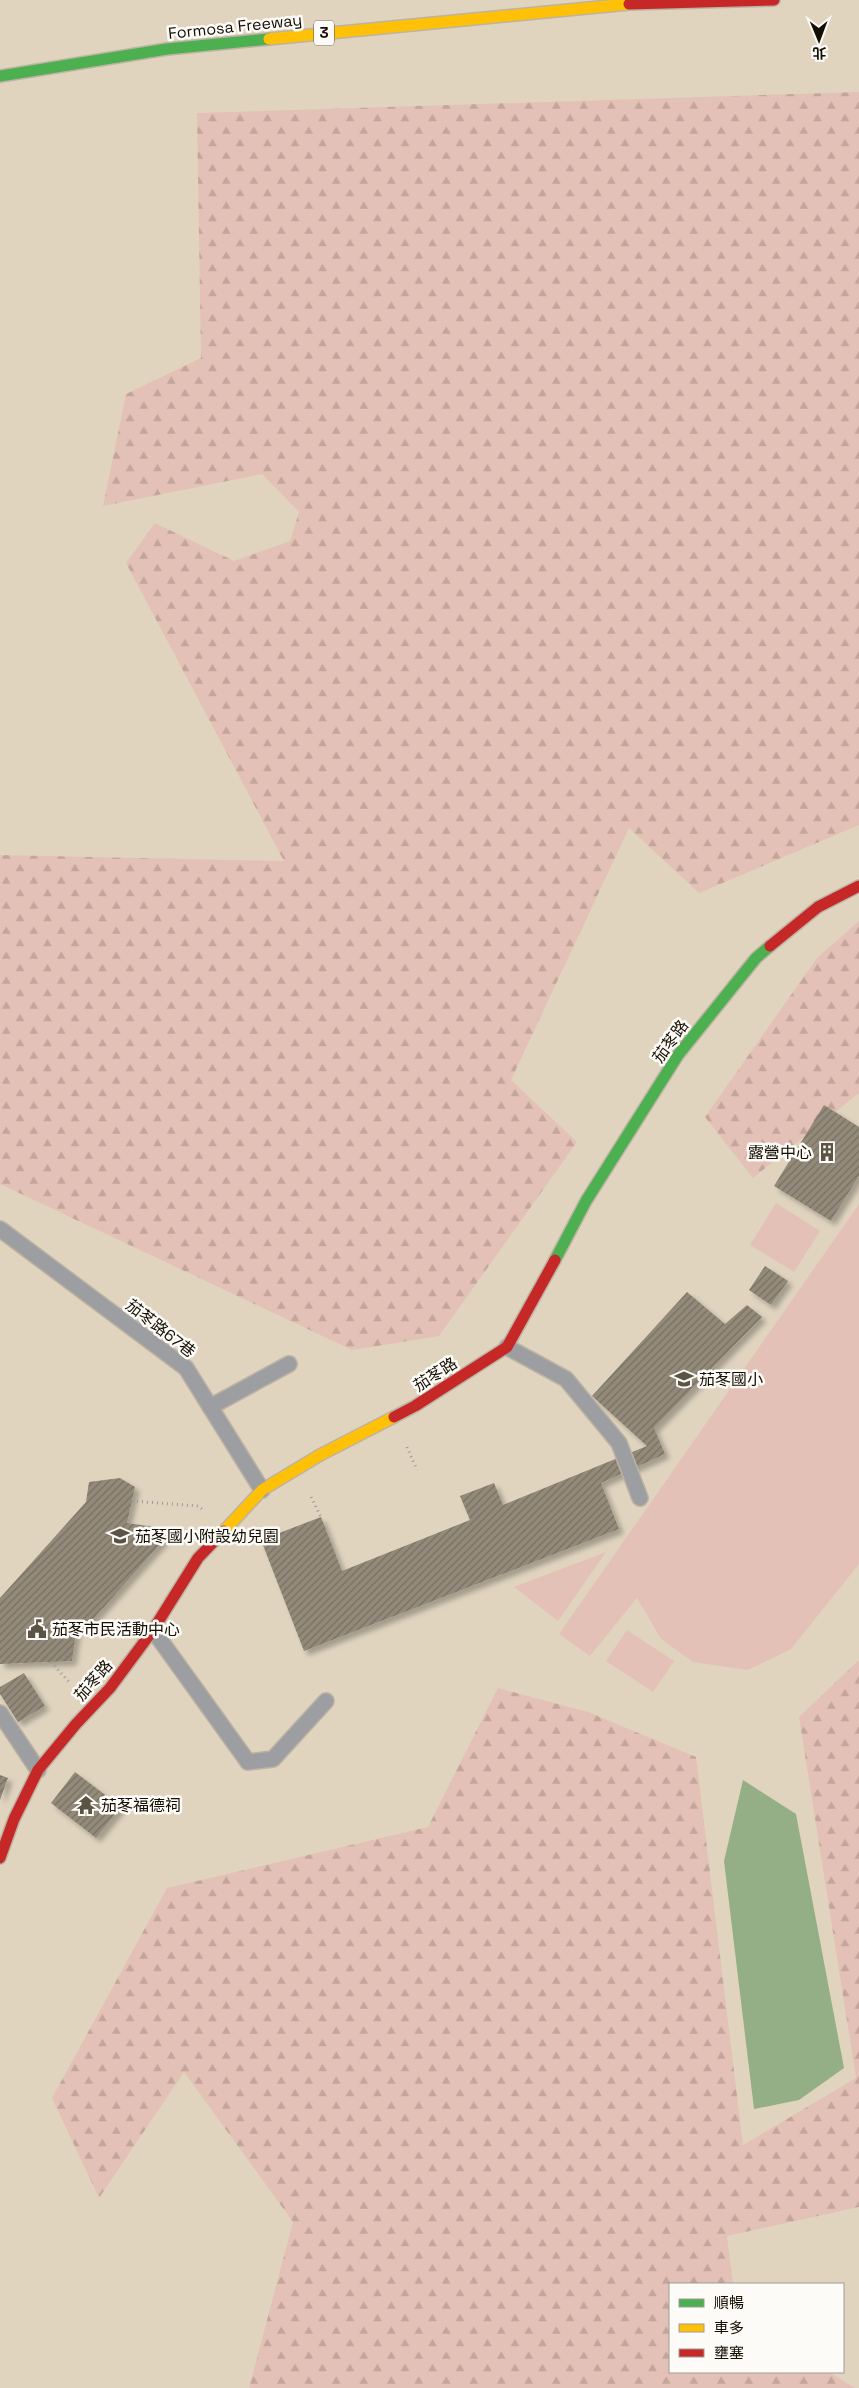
<svg xmlns="http://www.w3.org/2000/svg" width="859" height="2388" font-family="'Space Grotesk','Noto Sans TC',sans-serif">
	<style>
		.green { fill: #e4c1b6 }
		.forest { fill: url(#forest-firs) }
		.water { fill: #94ae85 }
		.building { fill: url(#building-hatch); filter: url(#shadow) }
		.lines { fill: none; stroke-linecap: round; stroke-linejoin: round }
		.lane-casing { stroke: #bdb3a3; stroke-width: 18 }
		.fast-casing { stroke: #bdb3a3; stroke-width: 14 }
		.slow-casing { stroke: #bdb3a3; stroke-width: 14 }
		.jam-casing { stroke: #bdb3a3; stroke-width: 14 }
		.path { stroke: #99999a; stroke-width: 3; stroke-dasharray: 1 4; stroke-linecap: butt }
		.lane { stroke: #9c9ea2; stroke-width: 15 }
		.fast { stroke: #4caf50; stroke-width: 11 }
		.slow { stroke: #ffc107; stroke-width: 11 }
		.jam { stroke: #c62828; stroke-width: 11 }
		.labels { text-anchor: middle; stroke-width: 5; stroke-linejoin: round; paint-order: stroke }
		.shield { fill: #fdfbf7; stroke: #5a544c; stroke-width: 1 }
		.shield-label { font-size: 15px; font-weight: bold; fill: #140d02 }
		.street-label { font-size: 16px; fill: #140d02; stroke: #fdfbf7 }
		.poi-label { font-size: 16px; fill: #140d02; stroke: #fdfbf7; text-anchor: start }
	</style>
	<defs>
		<pattern id="forest-firs" width="22" height="20" patternUnits="userSpaceOnUse" patternTransform="scale(1.25)"><rect width="22" height="20" fill="#e4c1b6"/><path d="M5 1l3.5 6h-7zM16 11l3.5 6h-7z" fill="#c3a59b"/></pattern>
		<pattern id="building-hatch" width="6" height="6" patternUnits="userSpaceOnUse" patternTransform="scale(1.25)"><rect width="6" height="6" fill="#938a7a"/><path d="M-1 1l2-2M0 6l6-6M5 7l2-2" fill="none" stroke="#776f62"/></pattern>
		<filter id="shadow"><feDropShadow dx="4.5" dy="4.5" stdDeviation="2.5" flood-color="#0004"/></filter>
	</defs>
	<rect width="100%" height="100%" fill="#e0d4bf"/>
	<g class="green">
		<path d="M776 1203 820 1231 794 1272 750 1245Z"/>
		<path d="M859 1204V1564L791 1649 748 1670 693 1662 661 1639 637 1598 590 1656 559 1634Z"/>
		<path d="M606 1552 558 1621 514 1587Z"/>
		<path d="M627 1630 674 1661 653 1692 606 1661Z"/>
	</g>
	<g class="forest">
		<path d="M859 92V825L699 893 629 828 511 1080 577 1142 439 1336 352 1350 0 1184V855L284 861 126 563 155 523 234 561 290 541 299 512 262 474 103 506 126 394 201 358 197 113Z"/>
		<path d="M859 921V1093L753 1178 705 1117 817 958Z"/>
		<path d="M859 1660V2207L727 2236 733 2284H670V2372H829L855 2388H249L293 2222 184 2072 99 2198 52 2098 167 1888 428 1827 498 1688 588 1712 696 1757 743 2145 856 2078 799 1717Z"/>
	</g>
	<path class="water" d="M743 1780 796 1814 844 2068 799 2100 754 2109 724 1861Z"/>
	<g class="building">
		<path d="M824 1105 859 1127V1176L831 1221 774 1186Z"/>
		<path d="M765 1266 788 1281 771 1305 749 1290Z"/>
		<path d="M687 1292 725 1324 747 1305 762 1317 654 1428 665 1454 601 1483 619 1529 304 1651 261 1540 321 1517 342 1571 470 1520 460 1496 494 1483 503 1505 647 1446 592 1396Z"/>
		<path d="M120 1478 135 1487 127 1523 162 1528 163 1541 88 1625 77 1626 72 1661 0 1664V1598L86 1502 89 1482Z"/>
		<path d="M24 1673 45 1706 18 1722 0 1694V1687Z"/>
		<path d="M75 1772 121 1807 96 1838 51 1803Z"/>
		<path d="M0 1775 8 1778 0 1800Z"/>
	</g>
	<g class="lines">
		<g class="lane-casing">
			<g id="lane">
				<path d="M0 1229 186 1368 262 1490"/>
				<path d="M507 1347 566 1379 619 1443 640 1498"/>
				<path d="M210 1407 289 1364"/>
				<path d="M153 1630 248 1762 273 1759 326 1701"/>
				<path d="M0 1713 38 1770"/>
			</g>
		</g>
		<g class="fast-casing">
			<g id="fast">
				<path d="M0 76 167 49 269 39"/>
				<path d="M555 1260 586 1201 678 1055 756 958 770 946"/>
			</g>
		</g>
		<g class="slow-casing">
			<g id="slow">
				<path d="M269 39 629 4"/>
				<path d="M224 1531 262 1490 320 1455 394 1417"/>
			</g>
		</g>
		<g class="jam-casing">
			<g id="jam">
				<path d="M629 4 774 0"/>
				<path d="M770 946 818 907 859 886"/>
				<path d="M394 1417 415 1406 507 1347 555 1260"/>
				<path d="M0 1858 14 1819 38 1770 76 1724 110 1688 153 1630 198 1558 224 1531"/>
			</g>
		</g>
		<g class="path">
			<path d="M407 1447 417 1470"/>
			<path d="M311 1497 321 1517"/>
			<path d="M132 1501 198 1506 202 1509"/>
			<path d="M51 1662 71 1684"/>
		</g>
		<use href="#lane" class="lane"/>
		<use href="#fast" class="fast"/>
		<use href="#slow" class="slow"/>
		<use href="#jam" class="jam"/>
	</g>
	<defs>
		<g id="building-bare" transform="scale(1.5)"><path d="M-4-6H4V6H1V3H-1V6H-4ZM-2.5-4.3h1.7v1.8h-1.7ZM.8-4.3h1.7v1.8H.8ZM-2.5-1h1.7V.8h-1.7ZM.8-1h1.7V.8H.8Z" fill="#5b5344" stroke="#fdfbf7" stroke-width="2.5" paint-order="stroke"/></g>
		<g id="school-bare" transform="scale(1.5)"><path d="M0-5L7-2L0 1L-7-2ZM-4 1L0 2.5L4 1V4Q0 6-4 4Z" fill="#5b5344" stroke="#fdfbf7" stroke-width="2.5" paint-order="stroke"/></g>
		<g id="civic-bare" transform="scale(1.5)"><path d="M-.6-6.5H3V-4.5H.6V-3L4-1V1h2V6H-6V1h2V-1L-.6-3ZM-1.2 2.5V6h2.4V2.5Z" fill="#5b5344" stroke="#fdfbf7" stroke-width="2.5" paint-order="stroke"/></g>
		<g id="temple-bare" transform="scale(1.5)"><path d="M0-6L5-2H3V0L6.5 2.5H4V6H1.5V3h-3V6H-4V2.5H-6.5L-3 0V-2H-5Z" fill="#5b5344" stroke="#fdfbf7" stroke-width="2.5" paint-order="stroke"/></g>
	</defs>
	<g fill-rule="evenodd">
		<use href="#building-bare" x="827" y="1152"/>
		<use href="#school-bare" x="684" y="1379"/>
		<use href="#school-bare" x="120" y="1536"/>
		<use href="#civic-bare" x="37" y="1629"/>
		<use href="#temple-bare" x="86" y="1805"/>
	</g>
	<g class="labels">
		<rect class="shield" x="314" y="20.5" width="20" height="25" rx="4"/>
		<g class="shield-label">
			<text x="324" y="38">3</text>
		</g>
		<g class="street-label">
			<text transform="translate(235 26) rotate(-6)" y="6">Formosa Freeway</text>
			<text transform="translate(670 1041) rotate(-54)" y="6">茄苳路</text>
			<text transform="translate(161 1328) rotate(38)" y="6">茄苳路67巷</text>
			<text transform="translate(435 1374) rotate(-33)" y="6">茄苳路</text>
			<text transform="translate(93 1680) rotate(-49)" y="6">茄苳路</text>
		</g>
		<g class="poi-label">
			<text x="812" y="1158" text-anchor="end">露營中心</text>
			<text x="699" y="1385">茄苳國小</text>
			<text x="135" y="1542">茄苳國小附設幼兒園</text>
			<text x="52" y="1635">茄苳市民活動中心</text>
			<text x="101" y="1811">茄苳福德祠</text>
		</g>
	</g>
	<rect x="669" y="2283" width="175" height="90" fill="#fdfbf7" stroke="#a09c95"/>
	<rect x="679" y="2299" width="25" height="8" fill="#4caf50" stroke="#a09c95"/>
	<text x="714" y="2308" font-size="15" fill="#140d02">順暢</text>
	<rect x="679" y="2324" width="25" height="8" fill="#ffc107" stroke="#a09c95"/>
	<text x="714" y="2333" font-size="15" fill="#140d02">車多</text>
	<rect x="679" y="2349" width="25" height="8" fill="#c62828" stroke="#a09c95"/>
	<text x="714" y="2358" font-size="15" fill="#140d02">壅塞</text>
	<g transform="translate(819 40) rotate(179)" stroke="#fdfbf7" stroke-width="4" paint-order="stroke">
	<path d="M0-4L9 19L0 12L-9 19Z" fill="#140d02"/>
	<text y="-8" font-size="14" font-weight="bold" text-anchor="middle" fill="#140d02">北</text>
	</g>
</svg>
